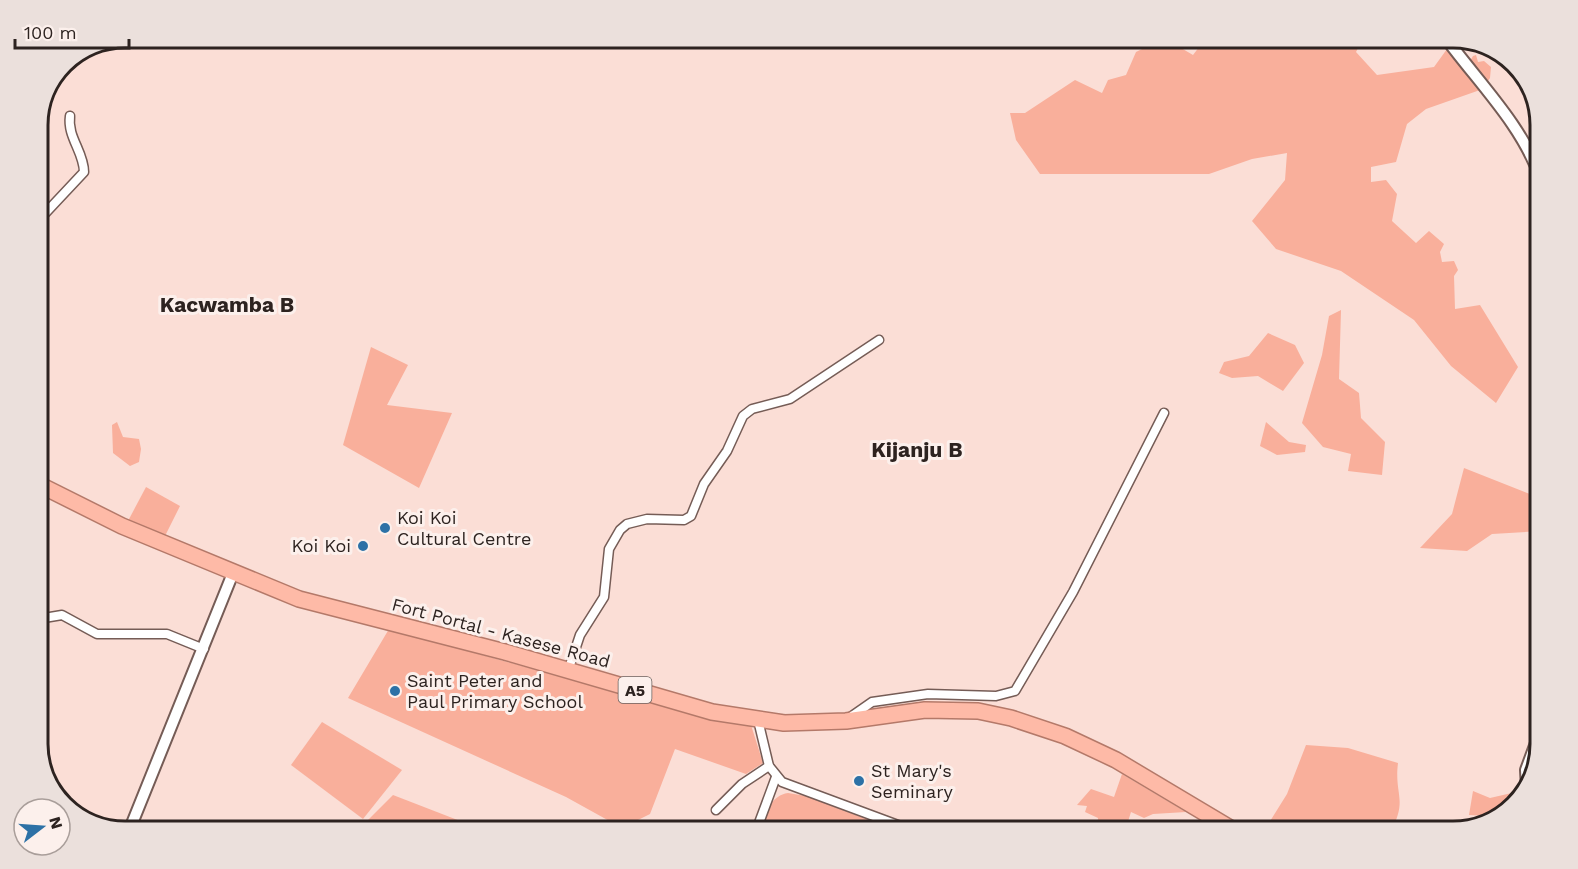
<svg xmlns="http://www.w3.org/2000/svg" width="1578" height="869" font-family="'Work Sans',sans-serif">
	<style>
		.green { fill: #f9af9b }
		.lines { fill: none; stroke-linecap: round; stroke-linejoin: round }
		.minor-casing { stroke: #755c56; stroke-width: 11 }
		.tertiary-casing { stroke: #755c56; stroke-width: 14 }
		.trunk-casing { stroke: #b47969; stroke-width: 18 }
		.minor { stroke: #fff; stroke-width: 8 }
		.tertiary { stroke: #fff; stroke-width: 10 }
		.trunk { stroke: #febaa7; stroke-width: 15 }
		.poi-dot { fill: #2d71a6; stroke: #fcf0ec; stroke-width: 2 }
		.labels { text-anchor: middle; stroke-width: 6; stroke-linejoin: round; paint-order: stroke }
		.shield { fill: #fcf0ec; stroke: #6b605d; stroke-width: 1.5 }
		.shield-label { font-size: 16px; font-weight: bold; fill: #2d2320 }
		.poi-label { font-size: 18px; fill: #2d2320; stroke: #fcf0ec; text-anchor: start }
		.street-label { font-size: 18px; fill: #2d2320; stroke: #fcf0ec }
		.quarter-label { font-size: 21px; font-weight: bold; fill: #2d2320; stroke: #fcf0ec }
		.rim { fill: none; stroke: #2d2320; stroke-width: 3 }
	</style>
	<rect width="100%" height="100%" fill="#fbded6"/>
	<g class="green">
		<path d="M1164 38 1193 55 1206 38H1363L1356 52 1377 75 1434 67 1447 49 1480 90 1426 109 1407 124 1396 162 1371 167V182L1386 180 1397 194 1392 221 1416 243 1429 231 1444 244 1440 252 1442 262 1454 261 1458 270 1454 276 1455 309 1480 305 1518 367 1496 403 1451 366 1414 320 1341 271 1276 249 1252 221 1285 180 1287 153 1252 159 1209 174H1040L1016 140 1010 113H1025L1075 80 1102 93 1108 80 1126 75 1136 52Z"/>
		<path d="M1476 55 1478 62 1484 61 1491 67 1490 78 1484 87 1467 66 1473 56Z"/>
		<path d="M1341 310 1339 379 1359 393 1361 418 1385 442 1382 475 1348 471 1351 454 1323 447 1302 423 1322 355 1329 316Z"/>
		<path d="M1268 333 1295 345 1304 363 1283 391 1258 376 1232 378 1219 373 1224 362 1249 356Z"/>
		<path d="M371 347 408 365 387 405 452 413 419 488 343 445Z"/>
		<path d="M117 422 123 437 139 439 141 449 139 462 130 466 113 453 112 425Z"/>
		<path d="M1266 422 1289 442 1306 445 1305 452 1277 455 1260 446Z"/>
		<path d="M1464 468 1540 498V531L1492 534 1467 551 1420 548 1452 514Z"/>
		<path d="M146 487 180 506 164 538 128 521Z"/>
		<path d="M389 629 630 696 751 725 763 763 746 774 675 749 650 814 622 828 566 797 348 698Z"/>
		<path d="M322 722 402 770 363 819 291 765Z"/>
		<path d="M1306 745 1348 748 1398 763C1394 795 1408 799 1391 831H1264L1287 794Z"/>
		<path d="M1122 774 1186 812 1153 814 1144 818 1131 812 1125 831H1097L1098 818 1085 812 1087 806 1077 805 1091 789 1114 797Z"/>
		<path d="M1473 791 1490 798 1516 792 1520 795 1497 820 1488 822V816L1469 815Z"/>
		<path d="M788 793 806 796 892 829 891 831H759C766 815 769 796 788 793Z"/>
		<path d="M393 795 486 831H357Z"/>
	</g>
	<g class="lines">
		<g class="minor-casing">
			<g id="minor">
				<path d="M38 221 84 172C84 152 67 137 70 116"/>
				<path d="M38 619 62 615 97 634H167L204 649"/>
				<path d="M568 671 580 635 604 597 609 549 620 530 627 524 647 519 684 520 691 516 704 484 727 451 743 416 752 409 790 399 879 340"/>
				<path d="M849 718 872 702 928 694 996 696 1015 691 1073 592 1164 413"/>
				<path d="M758 720 769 766 782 782 914 831"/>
				<path d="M716 810 742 784 769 766"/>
				<path d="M756 831 776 777"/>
			</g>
		</g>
		<g class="tertiary-casing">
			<g id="tertiary">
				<path d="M1445 37C1478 82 1522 125 1540 177"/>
				<path d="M1527 788 1526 770 1540 732"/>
				<path d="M129 831 233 573"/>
			</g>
		</g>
		<g class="trunk-casing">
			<path id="trunk" d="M38 484 122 526 299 599 505 652 712 712 784 723 846 721 925 710 978 711 1011 718 1065 736 1116 760 1235 831"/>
		</g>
		<use href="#minor" class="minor"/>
		<use href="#tertiary" class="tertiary"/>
		<use href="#trunk" class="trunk"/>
	</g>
	<g class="poi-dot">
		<circle cx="385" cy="528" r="6"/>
		<circle cx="363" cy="546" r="6"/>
		<circle cx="395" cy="691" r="6"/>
		<circle cx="859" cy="781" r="6"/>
	</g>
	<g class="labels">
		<rect class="shield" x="618.5" y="677" width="33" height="26" rx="4.5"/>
		<g class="shield-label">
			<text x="635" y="696">A5</text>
		</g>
		<g class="poi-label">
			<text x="397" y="524">Koi Koi<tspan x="397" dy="21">Cultural Centre</tspan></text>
			<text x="351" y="552" text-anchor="end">Koi Koi</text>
			<text x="407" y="687">Saint Peter and<tspan x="407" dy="21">Paul Primary School</tspan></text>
			<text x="871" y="777">St Mary's<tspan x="871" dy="21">Seminary</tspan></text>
		</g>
		<g class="street-label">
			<text transform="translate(501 633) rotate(15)" y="6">Fort Portal - Kasese Road</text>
		</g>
		<g class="quarter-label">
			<text x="227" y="312">Kacwamba B</text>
			<text x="917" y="457">Kijanju B</text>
		</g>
	</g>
	<path d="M0 0H1578V869H0ZM125 48H1453A77 77 0 0 1 1530 125V744A77 77 0 0 1 1453 821H125A77 77 0 0 1 48 744V125A77 77 0 0 1 125 48Z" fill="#ebe0dc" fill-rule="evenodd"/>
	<path class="rim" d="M125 48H1453A77 77 0 0 1 1530 125V744A77 77 0 0 1 1453 821H125A77 77 0 0 1 48 744V125A77 77 0 0 1 125 48Z"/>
	<g transform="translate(42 827) rotate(73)"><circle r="28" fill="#fcf0ec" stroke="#a99e9a" stroke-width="1.5"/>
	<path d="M0-4.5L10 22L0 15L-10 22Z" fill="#2d71a6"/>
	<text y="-9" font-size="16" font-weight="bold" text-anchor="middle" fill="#2d2320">N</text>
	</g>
	<path d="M15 39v9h114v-9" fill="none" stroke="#2d2320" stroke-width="3"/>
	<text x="24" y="39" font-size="18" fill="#2d2320" stroke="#fcf0ec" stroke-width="4.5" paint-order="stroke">100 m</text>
</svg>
